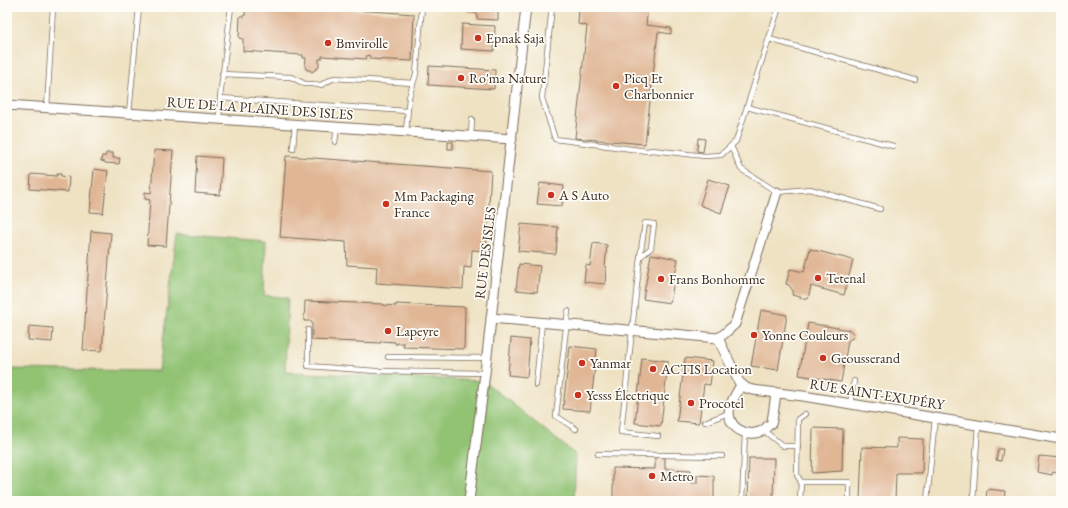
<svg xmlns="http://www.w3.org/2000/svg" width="1068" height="508" font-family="'EB Garamond',serif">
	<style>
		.green { fill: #91c373; stroke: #667648 }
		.building { fill: #e0b694 }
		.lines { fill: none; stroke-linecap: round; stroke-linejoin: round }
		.service-casing { stroke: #7a6a58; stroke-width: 6 }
		.minor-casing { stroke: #7a6a58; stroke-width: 11 }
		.service { stroke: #fff; stroke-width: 4.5 }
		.minor { stroke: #fff; stroke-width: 9 }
		.poi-dot { fill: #c8321e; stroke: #fdfcf7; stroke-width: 1.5 }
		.labels { text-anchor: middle; stroke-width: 3.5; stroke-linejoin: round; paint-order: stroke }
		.poi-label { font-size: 14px; fill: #3b2a1e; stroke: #fdfcf7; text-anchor: start }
		.street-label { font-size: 14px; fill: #3b2a1e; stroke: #fdfcf7 }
	</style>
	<rect width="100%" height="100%" fill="#fdfcf7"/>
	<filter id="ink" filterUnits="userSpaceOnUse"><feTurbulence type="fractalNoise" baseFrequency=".025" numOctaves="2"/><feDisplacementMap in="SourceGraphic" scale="8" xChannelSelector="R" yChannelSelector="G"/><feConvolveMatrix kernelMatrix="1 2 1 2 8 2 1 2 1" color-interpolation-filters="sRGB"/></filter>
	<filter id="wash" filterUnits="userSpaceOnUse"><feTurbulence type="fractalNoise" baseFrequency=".012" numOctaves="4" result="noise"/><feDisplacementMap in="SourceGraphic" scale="16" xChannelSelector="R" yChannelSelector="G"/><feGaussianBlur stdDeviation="0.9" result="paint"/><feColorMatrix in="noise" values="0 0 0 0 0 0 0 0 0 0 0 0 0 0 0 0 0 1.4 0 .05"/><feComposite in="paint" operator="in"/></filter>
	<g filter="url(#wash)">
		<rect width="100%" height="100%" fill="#efe2c3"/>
		<path class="green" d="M177 234 266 241 264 295 288 298 285 372 484 381 576 455 574 501H7V369L159 371Z"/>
		<g id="blocks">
			<g class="building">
				<path d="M245 7H312L414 14 412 61 370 59V56L367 55 366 59 322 56V59H319V67L312 72 310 70H307L305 67 306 58H303V55L243 51V39L239 38 240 16H245Z"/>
				<path d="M467 7H498V20L477 19V13L467 12Z"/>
				<path d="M579 7H648L646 25 671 28V34L658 32 645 144 575 138 587 26 578 24Z"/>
				<path d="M462 24 495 26 494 51 461 49Z"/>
				<path d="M429 66 495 70 494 89 428 85Z"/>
				<path d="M698 138 705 139 703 152 697 151Z"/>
				<rect x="448" y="142" width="5" height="7"/>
				<path d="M154 150 173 151 166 246 147 245 150 200 145 199V192L151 193Z"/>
				<path d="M106 153H113V158H120L119 164 105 163V162L101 161 102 156H106Z"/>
				<path d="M197 156 222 158 220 195 195 193Z"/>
				<path d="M286 156 491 171 486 251 472 250 471 268 464 267 463 289 376 283 377 267 347 265 346 242 280 237Z"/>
				<path d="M94 169 108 171 103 213 90 212Z"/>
				<path d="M31 174 57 176V174H61V176L69 177 68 192 30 189Z"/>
				<path d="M708 179 730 186 721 213 700 205Z"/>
				<path d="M540 183 564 186 562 206 537 204Z"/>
				<path d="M521 224 558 227 556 254 518 251Z"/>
				<path d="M91 231 111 233 102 351 83 350Z"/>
				<path d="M593 243 607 245 605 267 606 268 605 284 584 282 586 265 590 266Z"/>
				<path d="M810 249 853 260 844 295 811 286 808 299 792 295 793 291 789 285 786 284 790 269 804 272Z"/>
				<path d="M651 254 678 259 670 303 643 299Z"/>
				<path d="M519 264 540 266 537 292 516 290Z"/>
				<path d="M305 301 383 304V305L396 306V304L465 307 464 349 403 347 404 343H397L398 344H395V342L381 341V343L312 340V321H304Z"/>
				<path d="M761 310 787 315 778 370 751 366Z"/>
				<path d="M808 323 850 330 855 336 848 341 841 382 799 375Z"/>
				<path d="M29 326 53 328 52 342 28 340Z"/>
				<path d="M511 338 530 340 527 377 508 375Z"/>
				<path d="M570 346 597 349 590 411 563 409Z"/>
				<path d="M642 358 668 361 661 426 635 423Z"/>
				<path d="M685 358 713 361 710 385 704 384 699 423 677 421Z"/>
				<path d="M813 428 843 429 842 471 812 473Z"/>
				<path d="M897 438 923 439 922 473H896L895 501 860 500 862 447 897 448Z"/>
				<path d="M998 449H1003L1001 461 996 460Z"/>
				<path d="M1039 456 1061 458V474L1053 472 1052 475 1037 472Z"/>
				<path d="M655 457 665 458V469L691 470V483H697V475L714 476V501H613V468L655 469Z"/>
				<path d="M749 458H774L773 501H748Z"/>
				<path d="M987 489 1005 491 1004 501H986Z"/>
			</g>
		</g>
	</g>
	<g filter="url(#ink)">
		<use href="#blocks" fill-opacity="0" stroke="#7a6a58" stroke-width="1"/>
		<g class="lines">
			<g class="service-casing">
				<g id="service">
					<path d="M552 7 542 98 555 139 647 151 652 150 705 156 721 155 736 141 779 7"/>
					<path d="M769 39 915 80"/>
					<path d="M222 74 291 77 305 84H311L321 85 334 78 413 83"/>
					<path d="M220 98 231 7"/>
					<path d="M747 107 893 146"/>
					<path d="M47 108 53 7"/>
					<path d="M129 113 139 7"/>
					<path d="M219 119 220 98 407 111"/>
					<path d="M406 132 409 97 416 74 422 7"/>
					<path d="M471 136 472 119"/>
					<path d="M335 142 337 127"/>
					<path d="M731 146 741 169 777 192 810 189 880 209"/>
					<path d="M293 149 295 124"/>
					<path d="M640 257 651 248 654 224 645 223 640 257 621 432 658 436"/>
					<path d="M568 311 556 416 576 429"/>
					<path d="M308 330V366L376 371 485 373"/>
					<path d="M388 357 487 358"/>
					<path d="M536 385 542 322"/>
					<path d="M850 404 854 381"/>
					<path d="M705 422 729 413"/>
					<path d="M763 430 783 446H798"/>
					<path d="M598 454 722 456"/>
					<path d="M801 482H849V501"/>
					<path d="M742 501 745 433"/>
					<path d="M800 501 801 482 797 475 798 419 805 414"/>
					<path d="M927 501 935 418"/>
					<path d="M973 501 978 425"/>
				</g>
			</g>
			<g class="minor-casing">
				<g id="minor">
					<path d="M7 105 512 139"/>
					<path d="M491 318 718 338 724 334 735 324 777 192"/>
					<path d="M718 338 739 382 746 388 753 390 803 396 1061 439"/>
					<path d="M741 385C737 393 729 403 729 413 730 432 753 439 766 428 767 426 769 425 771 424 773 419 775 400 776 393"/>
					<path d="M469 501 485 373 526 7"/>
				</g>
			</g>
			<use href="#service" class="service"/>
			<use href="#minor" class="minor"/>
		</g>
	</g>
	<g class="poi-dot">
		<circle cx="478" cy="38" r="4"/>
		<circle cx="328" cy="43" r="4"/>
		<circle cx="461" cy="78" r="4"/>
		<circle cx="616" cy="86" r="4"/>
		<circle cx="551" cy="195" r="4"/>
		<circle cx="386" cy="204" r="4"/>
		<circle cx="818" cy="278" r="4"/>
		<circle cx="661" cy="279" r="4"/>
		<circle cx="388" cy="331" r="4"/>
		<circle cx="754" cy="335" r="4"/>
		<circle cx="823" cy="358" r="4"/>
		<circle cx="582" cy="363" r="4"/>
		<circle cx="653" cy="369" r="4"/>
		<circle cx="578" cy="395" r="4"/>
		<circle cx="691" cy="403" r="4"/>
		<circle cx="652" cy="476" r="4"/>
	</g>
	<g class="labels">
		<g class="poi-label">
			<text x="486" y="43">Epnak Saja</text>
			<text x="336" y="48">Bmvirolle</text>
			<text x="469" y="83">Ro'ma Nature</text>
			<text x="624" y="83">Picq Et<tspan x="624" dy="16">Charbonnier</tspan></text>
			<text x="559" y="200">A S Auto</text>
			<text x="394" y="201">Mm Packaging<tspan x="394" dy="16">France</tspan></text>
			<text x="826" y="283">Tetenal</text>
			<text x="669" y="284">Frans Bonhomme</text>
			<text x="396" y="336">Lapeyre</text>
			<text x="762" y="340">Yonne Couleurs</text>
			<text x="831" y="363">Geousserand</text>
			<text x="590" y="368">Yanmar</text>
			<text x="661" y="374">ACTIS Location</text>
			<text x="586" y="400">Yesss Électrique</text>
			<text x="699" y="408">Procotel</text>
			<text x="660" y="481">Metro</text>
		</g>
		<g class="street-label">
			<text transform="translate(260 108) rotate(4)" y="5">RUE DE LA PLAINE DES ISLES</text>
			<text transform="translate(485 253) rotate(-83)" y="5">RUE DES ISLES</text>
			<text transform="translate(877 394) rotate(9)" y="5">RUE SAINT-EXUPÉRY</text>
		</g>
	</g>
	<rect width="1068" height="508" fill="none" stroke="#fdfcf7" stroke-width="24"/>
</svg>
